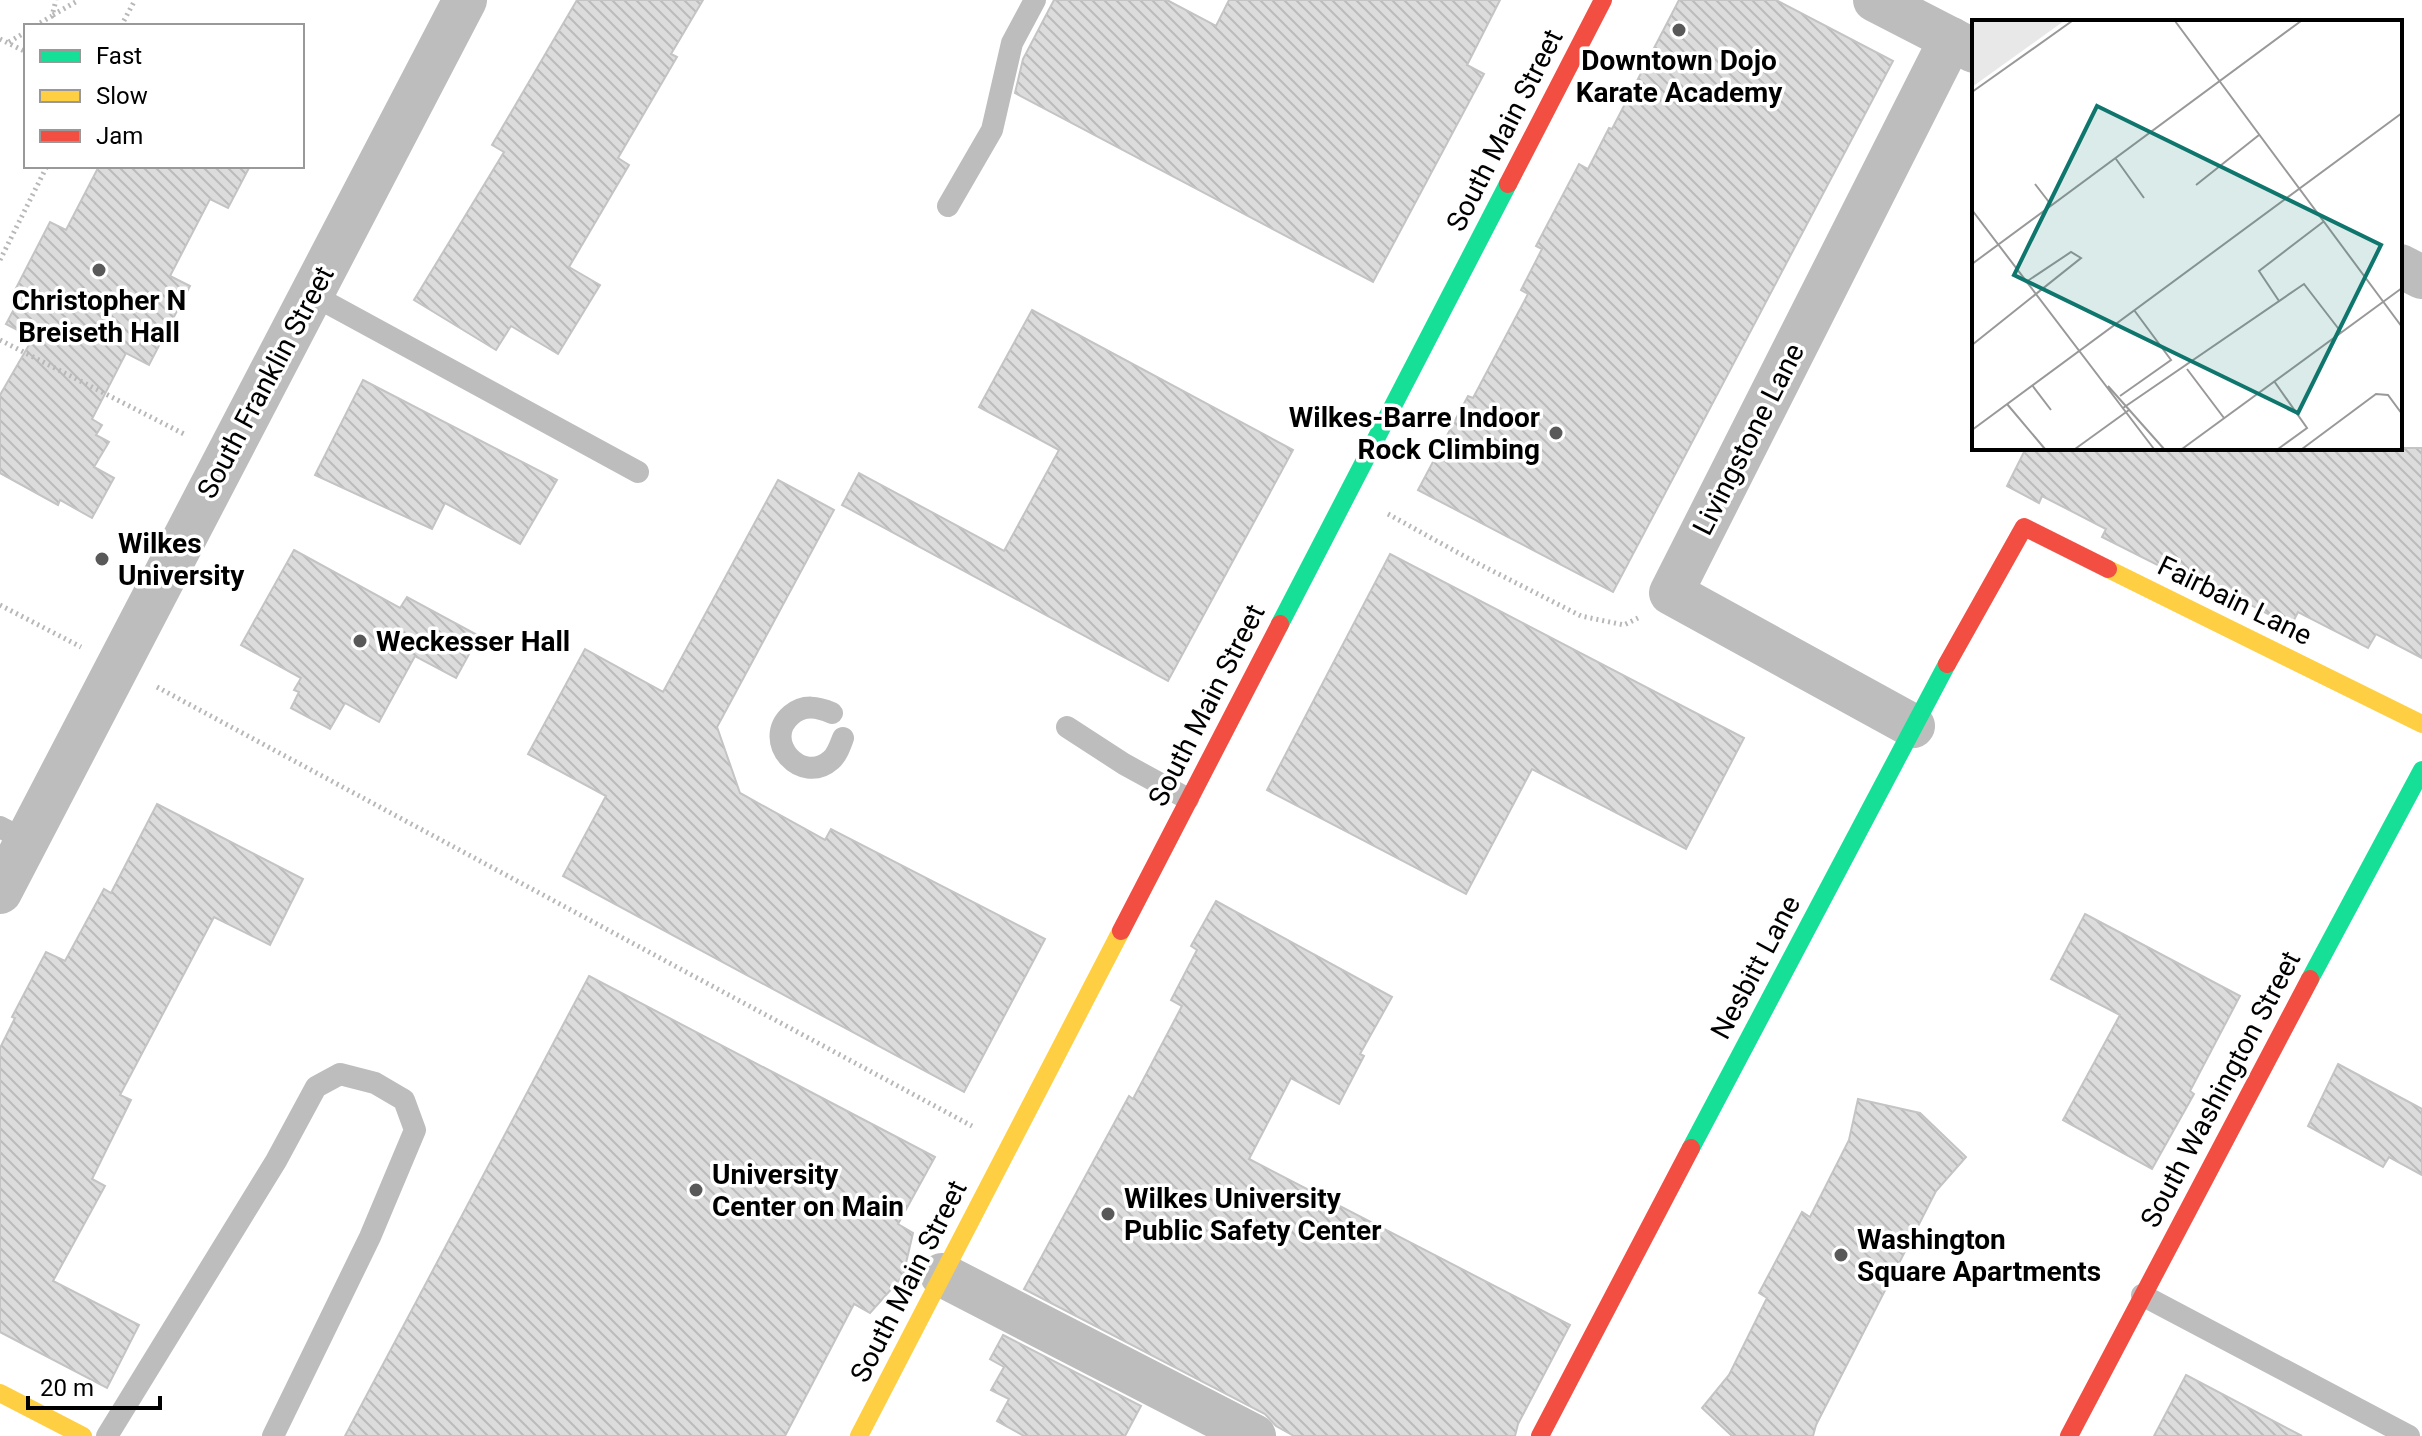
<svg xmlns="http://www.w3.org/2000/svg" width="2422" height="1436" font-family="Roboto,sans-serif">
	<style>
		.building { fill: url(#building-back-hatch); stroke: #c4c4c4; stroke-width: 2 }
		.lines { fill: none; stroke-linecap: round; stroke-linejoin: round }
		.path { stroke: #b8b8b8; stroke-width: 5; stroke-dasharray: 2 4; stroke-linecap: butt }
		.lane { stroke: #bdbdbd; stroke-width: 22 }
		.street { stroke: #bdbdbd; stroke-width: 44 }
		.fast { stroke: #16e098; stroke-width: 18 }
		.slow { stroke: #ffcf43; stroke-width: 18 }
		.jam { stroke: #f24e42; stroke-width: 18 }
		.poi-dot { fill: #595959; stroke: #fff; stroke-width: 3 }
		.labels { text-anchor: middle; stroke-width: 7; stroke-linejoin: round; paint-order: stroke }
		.poi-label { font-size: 28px; font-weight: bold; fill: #000; stroke: #fff; text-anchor: start }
		.street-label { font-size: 28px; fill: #000; stroke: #fff }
		.inset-road { fill: none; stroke: #999; stroke-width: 2 }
		.view { fill: #0f766e; fill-opacity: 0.15; stroke: #0f766e; stroke-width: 4 }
		.inset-edge { fill: none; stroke: #000; stroke-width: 4 }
	</style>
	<defs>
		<pattern id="building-back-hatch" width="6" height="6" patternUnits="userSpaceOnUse" patternTransform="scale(2)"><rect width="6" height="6" fill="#dcdcdc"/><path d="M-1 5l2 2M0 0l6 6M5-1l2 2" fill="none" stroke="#bbb"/></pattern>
	</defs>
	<rect width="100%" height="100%" fill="#fff"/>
	<g class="building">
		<path d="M577 0H703L671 54 677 57 618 158 629 165 569 267 600 285 558 354 511 326 496 350 414 300 504 152 492 145Z"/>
		<path d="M1054 0H1167L1216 26 1229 0H1500L1467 65 1484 74 1373 282 1015 93 1023 59Z"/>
		<path d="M1679 0H1776L1893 61 1613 592 1418 490 1468 396 1473 398 1528 294 1521 290 1542 249 1536 246 1579 164 1588 169 1609 128 1612 129Z"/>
		<path d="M99 166H250L228 208 210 199 170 276 190 286 149 365 126 353 92 419 102 425 96 435 109 442 94 467 114 478 92 518 60 500 58 505 0 473V395L33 338 6 324 21 296 14 292 50 222 66 230Z"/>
		<path d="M1032 310 1293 450 1168 681 842 505 859 473 1004 551 1059 450 979 407Z"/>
		<path d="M363 380 557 480 520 544 445 503 432 529 315 475Z"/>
		<path d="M2026 448H2422V658L2376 634 2368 648 2298 612 2291 626 2220 589 2217 595 2102 537 2106 529 2042 496 2039 503 2007 486Z"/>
		<path d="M778 480 834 510 717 727 740 793 825 840 831 829 1045 939 964 1092 563 876 606 796 528 754 585 649 663 692Z"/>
		<path d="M294 550 400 608 407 597 479 636 456 678 415 656 379 722 345 703 330 729 291 708 299 692 294 690 301 678 241 645Z"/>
		<path d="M1390 554 1744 738 1686 849 1532 769 1466 894 1267 790Z"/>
		<path d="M157 804 303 879 270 945 214 917 120 1095 131 1100 92 1179 105 1186 53 1281 139 1325 107 1388 0 1332V1048L15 1018 12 1017 46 952 65 961 104 889 111 893Z"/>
		<path d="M1216 901 1392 997 1360 1054 1364 1056 1339 1104 1291 1078 1249 1159 1570 1325 1518 1424 1515 1436H1294L1276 1426 1265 1414 1024 1289 1129 1096 1133 1099 1182 1006 1171 1000 1197 950 1191 946Z"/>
		<path d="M2085 914 2240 996 2190 1091 2194 1094 2152 1169 2063 1120 2120 1015 2051 979Z"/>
		<path d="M589 976 935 1157 898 1224 913 1233 903 1276 870 1313 854 1304 785 1436H345Z"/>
		<path d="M2338 1064 2422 1109V1175L2389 1157 2383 1167 2308 1126Z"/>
		<path d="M1858 1099 1920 1113 1966 1157 1936 1191 1816 1425 1813 1436H1732L1702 1408 1729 1375 1767 1298 1759 1293 1802 1212 1810 1217 1849 1140Z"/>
		<path d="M1003 1335 1141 1406 1125 1436H1024L997 1421 1009 1399 991 1390 1004 1367 990 1359Z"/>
		<path d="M2186 1375 2302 1436H2154Z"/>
	</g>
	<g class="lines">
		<g class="path">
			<path d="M53 15 79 0"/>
			<path d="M35 26 52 16 56 0"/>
			<path d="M121 26 135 0"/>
			<path d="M0 39 26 52"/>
			<path d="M9 42 26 32"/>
			<path d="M0 260 47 166"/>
			<path d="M0 340 186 435"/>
			<path d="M1388 514 1473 561 1581 616 1624 625 1638 618"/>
			<path d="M0 605 81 647"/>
			<path d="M157 687 972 1126"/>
		</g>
		<g class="lane">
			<path d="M948 206 992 130 1012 43 1035 0"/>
			<path d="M311 294 638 472"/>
			<path d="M832 713C818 707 804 704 791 715 761 741 802 786 831 760 837 755 840 746 843 738"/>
			<path d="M1067 727 1124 764 1188 799"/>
			<path d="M0 827 27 841"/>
			<path d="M2142 1295 2409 1436"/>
			<path d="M107 1436 276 1161 316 1087 340 1074 375 1083 404 1100 415 1130 370 1237 273 1436"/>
		</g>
		<g class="street">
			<path d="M1875 0 1974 51"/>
			<path d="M2400 266 2422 277"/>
			<path d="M1913 726 1671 593 1951 39"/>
			<path d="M0 892 465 0"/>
			<path d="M942 1275 1254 1436"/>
		</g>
		<g class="fast">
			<path d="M1280 624 1508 184"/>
			<path d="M2310 979 2422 770"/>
			<path d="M1691 1148 1947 664"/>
		</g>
		<g class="slow">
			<path d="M2108 569 2422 724"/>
			<path d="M0 1393 83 1436"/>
			<path d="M859 1436 1121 931"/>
		</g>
		<g class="jam">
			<path d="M1508 184 1603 0"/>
			<path d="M1947 664 2024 527 2108 569"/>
			<path d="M1121 931 1280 624"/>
			<path d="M1540 1436 1691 1148"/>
			<path d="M2069 1436 2310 979"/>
		</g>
	</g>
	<g class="poi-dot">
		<circle cx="1679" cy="30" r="8"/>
		<circle cx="99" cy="270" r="8"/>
		<circle cx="1556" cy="433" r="8"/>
		<circle cx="102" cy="559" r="8"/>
		<circle cx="360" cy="641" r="8"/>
		<circle cx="696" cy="1190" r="8"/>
		<circle cx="1108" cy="1214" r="8"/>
		<circle cx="1841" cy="1255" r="8"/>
	</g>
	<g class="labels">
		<g class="poi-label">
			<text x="1679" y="70" text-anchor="middle">Downtown Dojo<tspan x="1679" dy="32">Karate Academy</tspan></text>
			<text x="99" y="310" text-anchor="middle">Christopher N<tspan x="99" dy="32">Breiseth Hall</tspan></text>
			<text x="1540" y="427" text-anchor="end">Wilkes-Barre Indoor<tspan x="1540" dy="32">Rock Climbing</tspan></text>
			<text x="118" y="553">Wilkes<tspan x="118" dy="32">University</tspan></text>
			<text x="376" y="651">Weckesser Hall</text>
			<text x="712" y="1184">University<tspan x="712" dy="32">Center on Main</tspan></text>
			<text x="1124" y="1208">Wilkes University<tspan x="1124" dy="32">Public Safety Center</tspan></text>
			<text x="1857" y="1249">Washington<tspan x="1857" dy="32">Square Apartments</tspan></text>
		</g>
		<g class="street-label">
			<text transform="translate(1504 130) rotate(-63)" y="10">South Main Street</text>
			<text transform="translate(265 382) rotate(-62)" y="10">South Franklin Street</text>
			<text transform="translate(1748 439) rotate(-63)" y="10">Livingstone Lane</text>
			<text transform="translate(2235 600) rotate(26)" y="10">Fairbain Lane</text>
			<text transform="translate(1206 705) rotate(-63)" y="10">South Main Street</text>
			<text transform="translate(1755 967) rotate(-62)" y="10">Nesbitt Lane</text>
			<text transform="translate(2220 1089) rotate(-62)" y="10">South Washington Street</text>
			<text transform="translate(908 1281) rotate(-63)" y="10">South Main Street</text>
		</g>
	</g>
	<g transform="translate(1972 20)">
		<rect width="430" height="430" fill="#fff"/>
		<path d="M0 1H92L0 67Z" fill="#e8e8e8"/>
		<path class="inset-road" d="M203 1 430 307M0 72 100 1M144 139 172 178M63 164 80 186M224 165 287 115M0 190 182 429M0 244 329 1M307 281 287 251 351 202M0 325 109 238 99 232 54 262M215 349 252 398M302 361 335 408 306 429M60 365 79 390M136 366 192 429M148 376 199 340 162 290M35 384 73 429M151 388 332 264 369 312M0 410 430 93M103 429 157 390M210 429 430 268M330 429 404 374 416 375 430 394"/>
		<path class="view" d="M125 86 409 225 326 393 42 255Z"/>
		<rect width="430" height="430" class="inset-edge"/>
	</g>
	<rect x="24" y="24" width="280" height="144" fill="#ffffff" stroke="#999999" stroke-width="2"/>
	<rect x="40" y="50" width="40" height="12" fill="#16e098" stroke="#999999" stroke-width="2"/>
	<text x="96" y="64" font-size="24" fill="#000000">Fast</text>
	<rect x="40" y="90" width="40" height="12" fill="#ffcf43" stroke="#999999" stroke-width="2"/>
	<text x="96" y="104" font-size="24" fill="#000000">Slow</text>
	<rect x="40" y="130" width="40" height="12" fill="#f24e42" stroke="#999999" stroke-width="2"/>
	<text x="96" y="144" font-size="24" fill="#000000">Jam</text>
	<path d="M28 1396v12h132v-12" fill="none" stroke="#000000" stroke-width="4"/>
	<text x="40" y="1396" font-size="24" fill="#000000" stroke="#ffffff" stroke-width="6" paint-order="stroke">20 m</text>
</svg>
